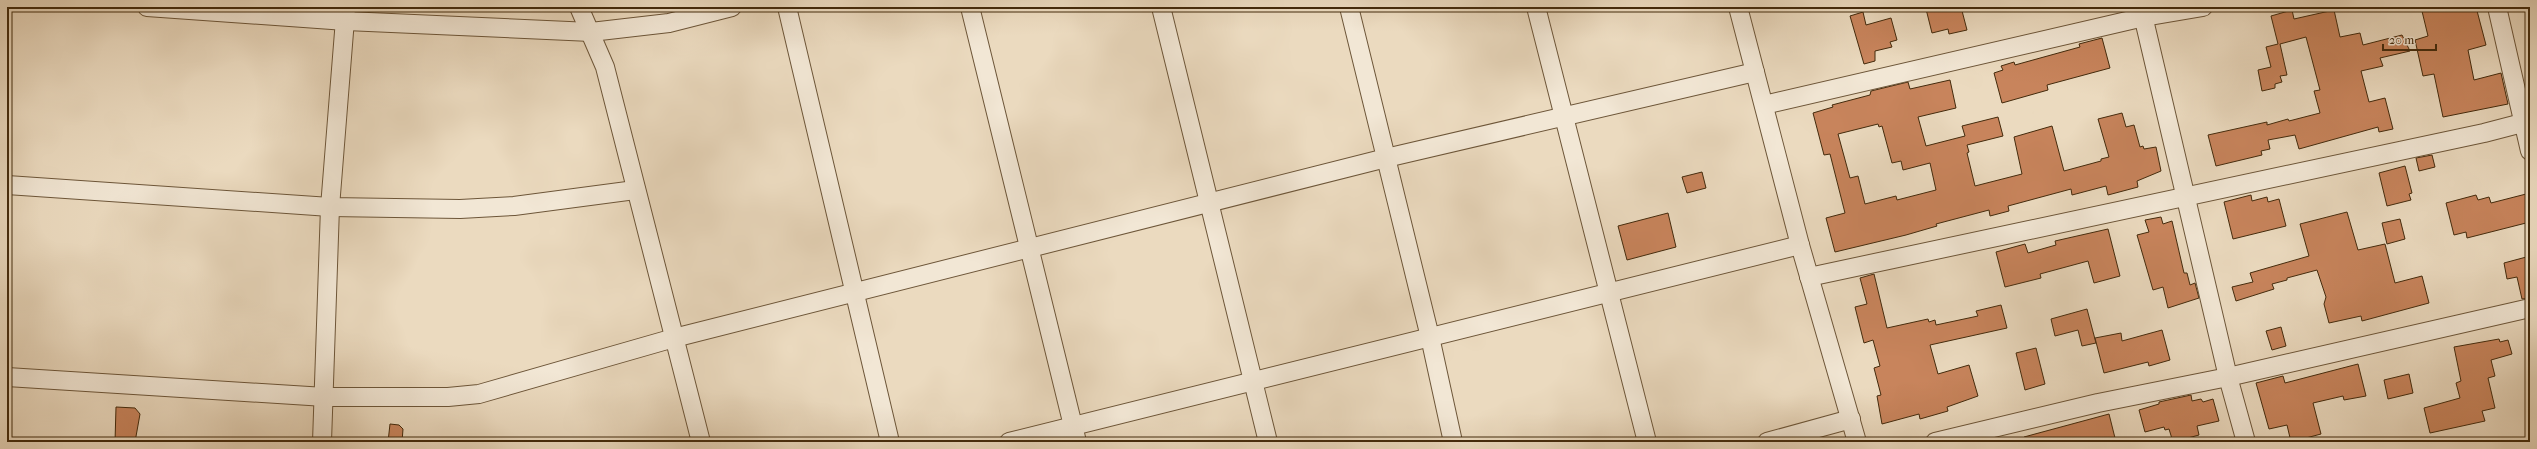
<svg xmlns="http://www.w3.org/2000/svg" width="2537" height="449" font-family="'IM FELL French Canon',serif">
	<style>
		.building { fill: #c8845c; stroke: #432a0c; fill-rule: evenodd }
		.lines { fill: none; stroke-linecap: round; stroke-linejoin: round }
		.minor-casing { stroke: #6d5639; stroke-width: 20 }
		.minor { stroke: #f2e7d5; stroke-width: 18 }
	</style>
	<rect width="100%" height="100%" fill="#ebdabf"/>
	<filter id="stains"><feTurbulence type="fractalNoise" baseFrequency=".005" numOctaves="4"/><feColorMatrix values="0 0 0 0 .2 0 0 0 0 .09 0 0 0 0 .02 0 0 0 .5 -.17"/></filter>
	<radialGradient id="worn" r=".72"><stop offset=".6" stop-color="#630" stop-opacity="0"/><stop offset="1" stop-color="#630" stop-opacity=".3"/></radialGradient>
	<g class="building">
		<path d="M1934 7H1961L1967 30 1949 34 1948 29 1932 33 1926 9Z"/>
		<path d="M2421 7H2476L2486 45 2468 50 2474 80 2501 73 2508 104 2443 117 2434 74 2423 76 2415 40 2428 36Z"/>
		<path d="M2292 10 2294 19 2334 10 2340 37 2360 33 2363 45 2402 35 2410 51 2380 58 2383 66 2361 71 2369 102 2385 98 2393 129 2379 132 2378 127 2299 149 2295 135 2268 140 2270 149 2261 151 2262 155 2216 166 2208 135 2267 122V125L2288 119 2289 121 2320 113 2314 91 2320 90 2306 37 2280 44 2287 75 2280 76 2282 82 2275 84V88L2262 91 2258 70 2271 67 2266 47 2278 44 2271 16Z"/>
		<path d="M1863 12 1866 25 1891 18 1897 40 1890 42 1892 47 1875 51V61L1864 64 1850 16Z"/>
		<path d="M2102 38 2110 68 2047 85 2048 90 2002 103 1994 73 2003 70 2001 66 2014 62 2015 65 2080 47 2079 44Z"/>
		<path d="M1950 80 1956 108 1918 117 1926 146 1965 136 1962 126 1998 117 2003 136 1967 145 1969 152 1967 153 1975 186 2022 174 2014 137 2052 126 2064 171 2101 161V159L2109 157 2098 119 2122 113 2126 127 2134 125 2140 147 2143 146 2144 149 2156 147 2161 171 2137 181 2138 187 2108 195 2106 186 2072 195 2071 189 2008 206 2009 211 1990 216 1989 210 1936 224 1937 226 1906 235 1835 252 1826 218 1845 213 1830 154 1824 155 1813 113 1833 107 1832 105 1870 95 1871 91 1908 82 1910 89ZM1878 124 1879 127 1882 126 1892 163 1901 161 1903 170 1930 163 1936 190 1897 200 1896 196 1865 204 1858 176 1850 178 1838 134Z"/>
		<path d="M2432 155 2435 167 2419 171 2416 158Z"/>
		<path d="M2405 166 2412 193 2409 194 2411 200 2387 206 2379 173Z"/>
		<path d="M1702 172 1706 188 1687 193 1682 177Z"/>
		<path d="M2530 193V222L2467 238 2466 232 2454 235 2446 203 2476 195 2478 200 2489 197 2491 203Z"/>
		<path d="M2251 195 2252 201 2267 197 2268 202 2279 199 2286 226 2233 239 2224 202Z"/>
		<path d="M2347 212 2358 250 2385 244 2395 283 2422 276 2429 303 2362 321 2361 316 2329 323 2324 304 2326 297 2317 270 2287 278V280L2272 284 2274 289 2236 301 2232 287 2253 282 2250 273 2309 256 2300 224Z"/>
		<path d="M1668 213 1676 247 1627 260 1618 226Z"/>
		<path d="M2161 217 2163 224 2172 221 2184 273H2187L2190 285 2195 283 2199 298 2168 308 2163 287 2153 290 2137 235 2149 232 2145 220Z"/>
		<path d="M2400 219 2405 239 2387 244 2382 223Z"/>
		<path d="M2108 229 2120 276 2094 283 2088 261 2040 274 2041 278 2005 287 1996 252 2025 244 2028 253 2056 245 2055 241Z"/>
		<path d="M2530 256V298L2522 299 2517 277 2507 279 2504 263Z"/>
		<path d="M1874 274 1887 328 1928 319 1929 322 1935 320 1936 325 1978 316 1976 311 2001 305 2007 328 1930 345 1938 374 1969 365 1978 396 1947 407 1948 411 1920 419 1919 414 1882 424 1877 396 1881 395 1874 368 1880 366 1873 340 1864 343 1855 307 1867 304 1860 278Z"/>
		<path d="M2087 309 2096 343 2082 346 2078 330 2055 336 2051 319Z"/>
		<path d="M2281 327 2286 346 2272 350 2266 331Z"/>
		<path d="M2162 330 2170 360 2149 366 2148 362 2104 373 2095 338 2121 333 2122 341Z"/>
		<path d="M2499 339 2500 342 2508 340 2512 354 2491 360 2495 376 2488 378 2495 408 2482 411 2485 421 2430 433 2424 408 2460 398 2456 383 2461 381 2454 347Z"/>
		<path d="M2036 348 2045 384 2025 390 2016 353Z"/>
		<path d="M2358 364 2366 396 2344 400 2343 396 2313 403 2321 434 2291 442 2287 425 2269 429 2256 383 2283 376 2285 383Z"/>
		<path d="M2409 374 2413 393 2388 399 2384 380Z"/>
		<path d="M2191 395 2192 401 2201 399 2203 402 2213 399 2219 421 2197 426 2199 435 2173 442 2169 429 2165 430 2164 427 2145 432 2139 410 2159 404V402Z"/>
		<path d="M116 407 135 408 140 414 135 442H115Z"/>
		<path d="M2109 414 2116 442H2025L2024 437Z"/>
		<path d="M390 424 399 425 403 429 402 442H388Z"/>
	</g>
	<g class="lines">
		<g class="minor-casing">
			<g id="minor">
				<path d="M147 7 346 21 591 32 669 23 732 7"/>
				<path d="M579 7 605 67 701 442"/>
				<path d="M787 7 890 442"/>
				<path d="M970 7 1077 442"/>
				<path d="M1161 7 1268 442"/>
				<path d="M1349 7 1430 337 1453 442"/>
				<path d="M1536 7 1647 442"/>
				<path d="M1738 7 1800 245 1857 442"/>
				<path d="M2141 7 2228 377 2246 442"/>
				<path d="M2497 7 2530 151"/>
				<path d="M1764 105 2144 17 2203 7"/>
				<path d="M7 185 330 207 460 209 514 206 635 190"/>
				<path d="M1809 277 2484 133 2530 121"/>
				<path d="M7 377 325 397H448L479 394 674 338 1386 158 1755 72"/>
				<path d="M322 442 330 207 346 7"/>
				<path d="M1009 442 1800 245"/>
				<path d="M1767 442 1851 419"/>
				<path d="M1935 442 2098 403 2228 377 2530 308"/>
			</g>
		</g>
		<use href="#minor" class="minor"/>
	</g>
	<rect width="2537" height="449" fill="none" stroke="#ebdabf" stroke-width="24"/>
	<rect x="8" y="8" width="2521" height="433" fill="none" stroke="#432a0c" stroke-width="2"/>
	<rect x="12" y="12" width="2513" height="425" fill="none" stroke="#432a0c"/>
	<path d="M2383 44v6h53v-6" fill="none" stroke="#432a0c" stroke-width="2"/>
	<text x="2389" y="44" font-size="12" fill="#432a0c" stroke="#f2e7d5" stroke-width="3" paint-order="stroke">20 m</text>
	<rect width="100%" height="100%" filter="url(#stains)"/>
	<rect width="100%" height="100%" fill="url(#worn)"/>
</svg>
